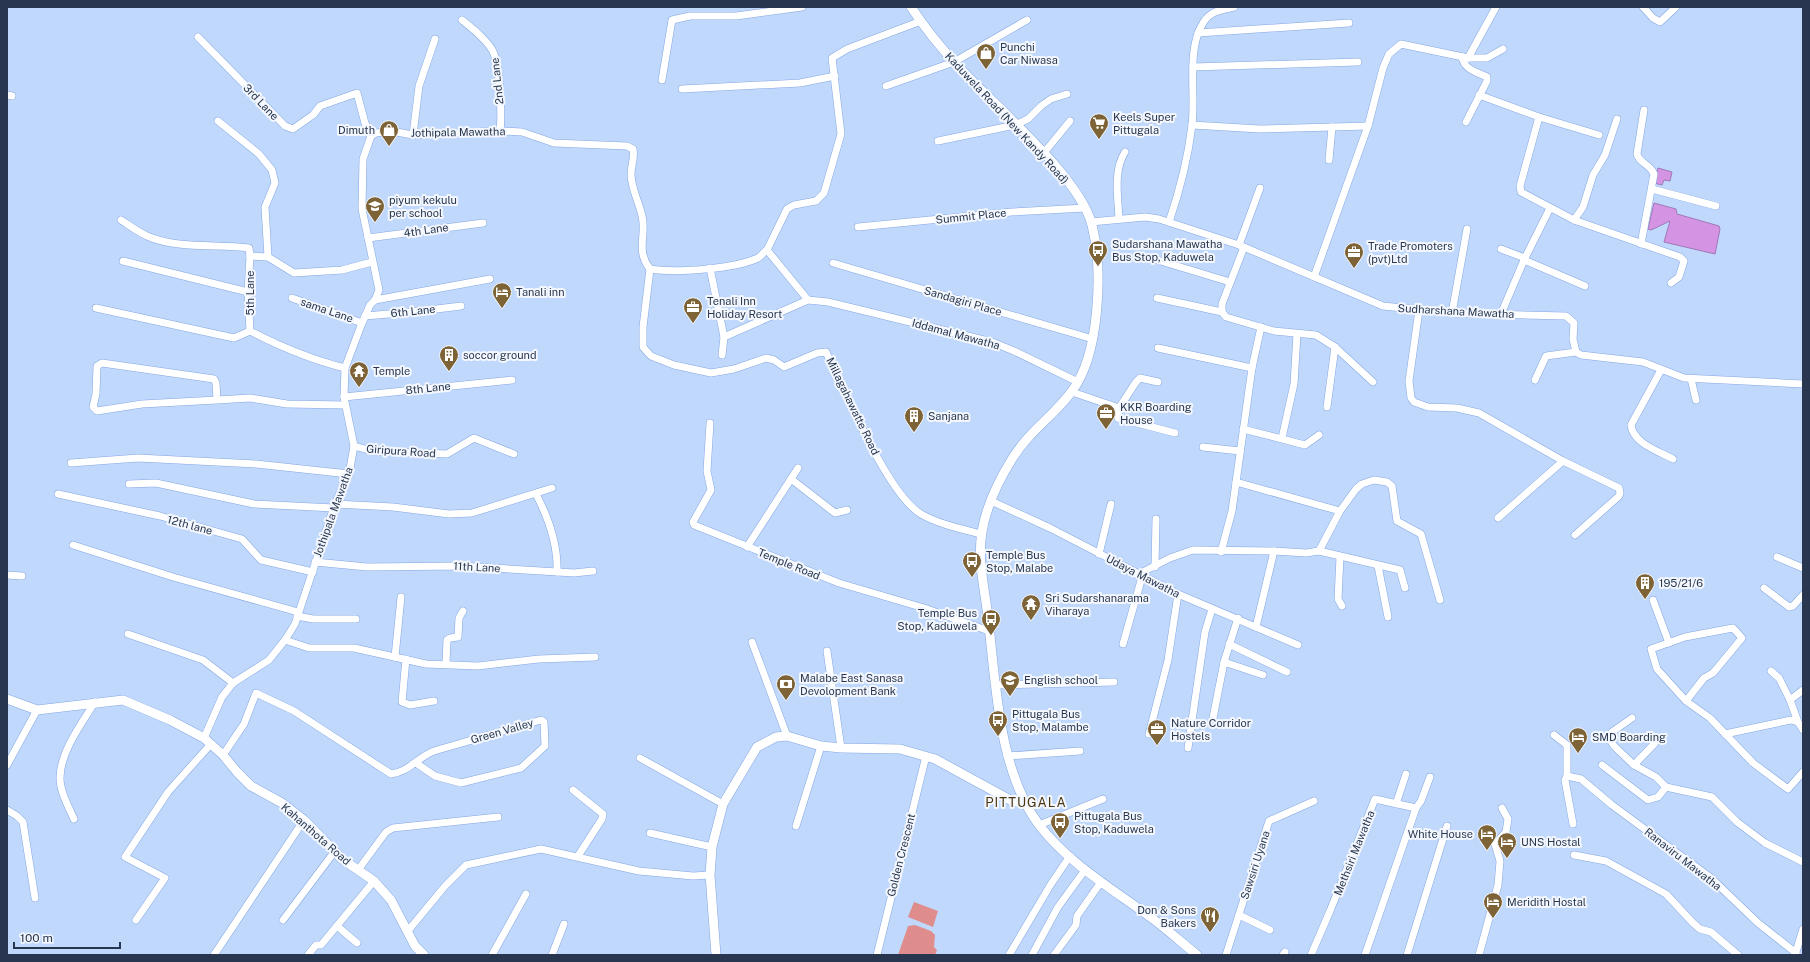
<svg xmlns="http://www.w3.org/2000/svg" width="1810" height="962" font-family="'Public Sans',sans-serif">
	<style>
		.green { fill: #df8d8c }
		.water { fill: #d494e3; stroke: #a078b7 }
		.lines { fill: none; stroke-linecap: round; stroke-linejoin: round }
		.minor-casing { stroke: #83a7e2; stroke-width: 8 }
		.major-casing { stroke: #83a7e2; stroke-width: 10 }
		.minor { stroke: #fff; stroke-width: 7 }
		.major { stroke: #fff; stroke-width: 9 }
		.labels { text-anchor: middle; stroke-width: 4; stroke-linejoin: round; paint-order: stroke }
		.poi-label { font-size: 11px; fill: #28374f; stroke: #f4f8fe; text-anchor: start }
		.street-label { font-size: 11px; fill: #28374f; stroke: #f4f8fe }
		.quarter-label { font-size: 13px; letter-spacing: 1px; fill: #4b3711; stroke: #f4f8fe }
	</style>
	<rect width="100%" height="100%" fill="#c1d8fd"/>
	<g class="green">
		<path d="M914 902 938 911 933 927 908 917Z"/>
		<path d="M915 925 931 931 935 935 934 947 937 950 935 955H898L908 926Z"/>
	</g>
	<g class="water">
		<path d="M1658 168 1672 172 1670 181 1664 180 1662 185 1654 183Z"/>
		<path d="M1654 203 1676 209 1677 214 1719 226 1720 229 1715 254 1664 242 1670 221 1651 230 1648 229Z"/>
	</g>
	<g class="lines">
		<g class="minor-casing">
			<g id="minor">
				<path d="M1643 7 1653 18 1660 22 1676 7"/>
				<path d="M462 20C472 28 490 42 494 54 500 69 502 114 500 131"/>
				<path d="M1198 33 1349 23"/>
				<path d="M198 37 285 126 293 129 313 115 320 106 357 93 365 123 371 136"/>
				<path d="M1462 57C1464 69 1476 72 1487 77V81L1466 122"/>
				<path d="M1468 58 1496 7"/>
				<path d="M1193 67 1358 62"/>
				<path d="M662 80 672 20 690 16H736L802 7"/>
				<path d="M886 86 954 62 1027 20"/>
				<path d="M682 89 800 83 835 76"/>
				<path d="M7 95 12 96"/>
				<path d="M1479 95 1539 117 1599 135"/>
				<path d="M1539 117 1520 186 1521 192 1574 220 1680 257 1684 261 1679 277 1671 283"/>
				<path d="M218 121 259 154 272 170 275 183 265 207 268 257"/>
				<path d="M1192 125 1260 129 1368 126"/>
				<path d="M413 135 419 86 435 39"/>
				<path d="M938 141 1015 125 1028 119 1041 106 1051 99 1067 94"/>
				<path d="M1043 154 1070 121"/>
				<path d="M1329 160 1332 127"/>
				<path d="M1652 189 1716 206"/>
				<path d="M1119 219C1118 197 1113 171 1125 152"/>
				<path d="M121 220C129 225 138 232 147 236 176 249 217 244 249 248L250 256"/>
				<path d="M1574 220 1583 207 1593 175 1605 155 1617 119"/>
				<path d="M1091 222 1145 217 1159 219 1239 245 1383 306 1452 313 1566 316 1574 323 1573 339 1576 352 1581 355 1643 362 1684 378 1803 384"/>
				<path d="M1169 222C1180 190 1188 158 1192 125 1196 94 1186 50 1203 23 1210 11 1221 10 1234 7"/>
				<path d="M858 227 1012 212 1085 208"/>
				<path d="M368 238 483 223"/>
				<path d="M1641 244 1654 174C1650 164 1639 163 1637 154L1644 110"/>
				<path d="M1239 245 1260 188"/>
				<path d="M1501 249 1525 258"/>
				<path d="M767 250 787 209 794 205 816 201 824 193 841 134 832 58 847 49 921 21"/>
				<path d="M1154 259 1230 282"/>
				<path d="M1524 260 1585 286"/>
				<path d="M123 261 248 292"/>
				<path d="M833 263 1093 339"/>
				<path d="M710 268 724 337 722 355"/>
				<path d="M650 269 643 327V347L651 356 674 365 711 373 734 369 766 358 774 360 784 367 817 353 826 352C845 390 887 494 921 514 938 524 962 529 981 534"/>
				<path d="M1314 277 1368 126 1383 68 1389 54 1401 44 1468 58H1487L1503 49"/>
				<path d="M292 298 362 323"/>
				<path d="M1157 298 1222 312 1226 317 1274 331 1316 335 1335 347 1373 382"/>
				<path d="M375 300 490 279"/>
				<path d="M96 308 234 338 250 331"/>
				<path d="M1419 310 1409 381 1411 398 1414 402 1428 407 1457 408 1479 413 1563 461 1619 488 1620 493 1619 496 1575 535"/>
				<path d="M1222 312V304L1244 247"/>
				<path d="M1452 313 1467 229"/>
				<path d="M1501 314 1524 260 1550 208"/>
				<path d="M365 316 412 312 461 306"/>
				<path d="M724 337 808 300"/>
				<path d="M1158 348 1252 368"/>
				<path d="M345 368C312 360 281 347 250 331L248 292 250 256 268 257 294 273 342 270 372 262"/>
				<path d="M1661 370 1631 425C1633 443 1658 451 1673 459"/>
				<path d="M1691 379 1696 400"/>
				<path d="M1535 380 1546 356 1576 352"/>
				<path d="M1072 392 1119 408 1118 418 1175 433"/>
				<path d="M344 397 512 380"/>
				<path d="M217 400 142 404 97 411 93 407 96 394 97 366 102 363 214 379 216 383 217 400 250 398 287 404 345 405"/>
				<path d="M1327 407 1335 347"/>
				<path d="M1119 408 1136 382 1140 378 1158 382"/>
				<path d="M710 423 707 471 711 490 693 522 694 525 839 583 924 608 989 631"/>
				<path d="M1243 429 1305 445 1319 435"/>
				<path d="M1282 438 1294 384 1297 334"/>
				<path d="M354 446 372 451 447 454 474 438 514 454"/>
				<path d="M1203 447 1240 451"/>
				<path d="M71 463 138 458 256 464 349 474"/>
				<path d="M791 479 835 513 847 510"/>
				<path d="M1236 482 1340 511"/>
				<path d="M129 484 156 483 254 504 334 508"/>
				<path d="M58 494 160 516 242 539 261 560 313 572"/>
				<path d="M536 494C548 517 558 546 557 572"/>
				<path d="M991 501 1050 528 1178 594 1298 645"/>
				<path d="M335 504 393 507 449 514 472 513 552 488"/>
				<path d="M1498 518 1563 461"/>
				<path d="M73 545 173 577 298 612"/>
				<path d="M747 547 798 468"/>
				<path d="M1319 551 1340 511 1356 489 1362 484 1374 480 1387 482 1392 486 1397 521 1421 534 1440 600"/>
				<path d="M1221 552 1232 511 1252 368 1261 327"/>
				<path d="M1099 554 1111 504"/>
				<path d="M1340 557 1338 599 1342 606"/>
				<path d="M1777 557 1803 568"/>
				<path d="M315 562 367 567 461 566 574 573 593 571"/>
				<path d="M1378 566 1388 617"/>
				<path d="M1155 567 1156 519"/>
				<path d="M7 575 22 576"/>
				<path d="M1137 575 1170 558 1193 550 1274 551 1306 553 1319 551 1400 570 1405 588"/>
				<path d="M1764 588 1789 607 1793 606 1803 595"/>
				<path d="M1653 600 1669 643"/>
				<path d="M297 616 313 619H356"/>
				<path d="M1256 627 1274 551"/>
				<path d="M128 634 203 660 233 683"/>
				<path d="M285 640 309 648H354L426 664 478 666 539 659 595 657"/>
				<path d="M752 642 787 736"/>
				<path d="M1123 644 1142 577"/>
				<path d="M1229 644 1287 672"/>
				<path d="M827 651 841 748"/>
				<path d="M395 657 401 597"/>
				<path d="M406 659 402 702 410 705 434 701"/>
				<path d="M1224 662 1263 675"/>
				<path d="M446 664 447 640 450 638 458 637 459 618 463 611"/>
				<path d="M1771 671 1779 678 1790 700"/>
				<path d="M996 685 1114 682"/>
				<path d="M1686 701 1704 678 1713 673 1742 638 1733 628 1685 637 1651 649 1657 669 1686 701 1710 718 1753 763 1788 789 1803 772"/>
				<path d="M1213 718 1224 662 1238 618"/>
				<path d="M1632 718 1612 732 1609 738 1614 746 1634 765 1656 777 1666 787 1712 797 1737 822 1765 843 1803 862"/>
				<path d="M1798 722 1790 700 1803 690"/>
				<path d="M1149 734 1168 660 1178 594"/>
				<path d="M1725 734 1791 720 1798 722 1803 730"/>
				<path d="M1554 735 1567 745V776L1565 780 1573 824"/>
				<path d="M204 738 222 697 233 683 269 660 285 640 295 624 335 504 349 474 354 446 344 397 345 368 362 323 370 305 375 300 379 290 362 209 363 159 371 136 376 133 391 131 413 135 500 131 522 132 554 143 627 146 633 149C635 158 631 165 631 174 631 188 639 202 642 216 647 235 635 250 650 269 676 273 734 269 758 258 761 256 764 252 767 250L808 300 828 302 992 342 1014 351 1078 382"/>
				<path d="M1188 748 1205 632 1212 609"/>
				<path d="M223 755 244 724 256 693 294 711 391 774C409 772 418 757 434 751L541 720 544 722 545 746 521 768 461 783 435 776 416 763"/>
				<path d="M1007 756 1080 751"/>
				<path d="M640 758 723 804"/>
				<path d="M7 765 37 710"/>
				<path d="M1602 765 1648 800 1658 797 1666 787"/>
				<path d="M1634 765 1655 743"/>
				<path d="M1567 776 1581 779 1612 805 1711 878 1758 923 1796 953"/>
				<path d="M573 790 603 814 602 819 578 856"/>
				<path d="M1396 804 1406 774"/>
				<path d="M1416 808 1421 801 1430 777"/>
				<path d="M7 810 17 816 23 822 35 898"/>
				<path d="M74 819C68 806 60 791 60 778 60 752 82 723 95 702"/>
				<path d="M1039 825 1103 799"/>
				<path d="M796 826 821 746"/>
				<path d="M650 833 712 847"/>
				<path d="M1574 855 1606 861 1666 894 1693 923 1700 929 1711 932 1738 955"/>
				<path d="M358 870 386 832 393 828 498 817"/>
				<path d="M1239 915 1270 930"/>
				<path d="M136 920 165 878 125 857 168 792 211 744"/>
				<path d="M283 920 335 851"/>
				<path d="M337 926 357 943"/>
				<path d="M407 932 445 886 466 865 541 849 639 871 693 876 710 875"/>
				<path d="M214 955 304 820"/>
				<path d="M308 955 316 945H321L374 881"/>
				<path d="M492 955 526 894"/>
				<path d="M552 955 564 924"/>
				<path d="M877 955 926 756"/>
				<path d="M1009 955 1051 884 1070 856"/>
				<path d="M1032 955 1058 907 1085 870"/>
				<path d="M1054 955 1076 925 1077 916 1101 882"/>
				<path d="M1226 955 1269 821 1314 801"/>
				<path d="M1283 955 1285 952"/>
				<path d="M1311 955 1330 911 1375 799 1416 808 1365 955"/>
				<path d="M1407 955 1447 826"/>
				<path d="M1479 955 1498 885 1500 861 1495 844 1506 832 1508 819 1502 808"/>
				<path d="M1795 955 1803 929"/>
			</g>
		</g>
		<g class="major-casing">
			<g id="major">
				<path d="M911 7C925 28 940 47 957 65 993 105 1079 175 1092 225 1103 269 1100 354 1072 391 1054 416 1029 431 1012 459 999 480 986 507 982 532 977 560 985 590 988 617 996 684 998 769 1039 825 1069 864 1114 890 1153 919 1168 930 1182 943 1197 955"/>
				<path d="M7 699 37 710 123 700 170 720 204 738 223 755 237 772 251 786 282 803 304 820 342 859 374 881 391 900 415 946 424 955"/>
				<path d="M716 955 710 875 712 847 723 804 757 747 776 737 787 736 821 746 841 748 900 749 935 759 1012 801 1025 804"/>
			</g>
		</g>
		<use href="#minor" class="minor"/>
		<use href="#major" class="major"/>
	</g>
	<defs>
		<g id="shop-pin" transform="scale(1)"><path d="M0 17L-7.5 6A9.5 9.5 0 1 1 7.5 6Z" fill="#7d6335" stroke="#f4f8fe"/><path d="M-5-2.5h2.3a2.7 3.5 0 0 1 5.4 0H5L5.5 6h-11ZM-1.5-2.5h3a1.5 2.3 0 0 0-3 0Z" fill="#fff"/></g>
		<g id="supermarket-pin" transform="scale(1)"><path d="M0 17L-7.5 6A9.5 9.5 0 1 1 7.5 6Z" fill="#7d6335" stroke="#f4f8fe"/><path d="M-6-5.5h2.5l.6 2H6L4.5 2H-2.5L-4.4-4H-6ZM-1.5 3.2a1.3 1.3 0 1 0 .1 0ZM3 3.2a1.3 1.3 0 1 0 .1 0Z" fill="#fff"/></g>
		<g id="school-pin" transform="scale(1)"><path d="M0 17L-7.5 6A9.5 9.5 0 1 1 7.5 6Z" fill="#7d6335" stroke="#f4f8fe"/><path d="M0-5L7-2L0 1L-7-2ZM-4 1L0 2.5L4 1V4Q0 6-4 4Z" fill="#fff"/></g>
		<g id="bus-pin" transform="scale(1)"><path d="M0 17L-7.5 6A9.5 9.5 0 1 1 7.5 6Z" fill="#7d6335" stroke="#f4f8fe"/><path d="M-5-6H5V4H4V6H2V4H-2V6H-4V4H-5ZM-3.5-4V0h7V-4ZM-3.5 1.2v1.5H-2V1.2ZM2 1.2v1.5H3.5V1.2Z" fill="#fff"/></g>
		<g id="office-pin" transform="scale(1)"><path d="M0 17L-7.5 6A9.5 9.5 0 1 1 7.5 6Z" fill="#7d6335" stroke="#f4f8fe"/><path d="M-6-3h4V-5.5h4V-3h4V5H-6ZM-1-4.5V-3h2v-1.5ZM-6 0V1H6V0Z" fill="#fff"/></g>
		<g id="hotel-pin" transform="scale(1)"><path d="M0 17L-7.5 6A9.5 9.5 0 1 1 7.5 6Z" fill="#7d6335" stroke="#f4f8fe"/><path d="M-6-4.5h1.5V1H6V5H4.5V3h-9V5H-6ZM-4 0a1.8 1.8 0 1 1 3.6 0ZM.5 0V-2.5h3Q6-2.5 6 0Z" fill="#fff"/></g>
		<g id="building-pin" transform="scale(1)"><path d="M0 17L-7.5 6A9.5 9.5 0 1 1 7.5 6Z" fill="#7d6335" stroke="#f4f8fe"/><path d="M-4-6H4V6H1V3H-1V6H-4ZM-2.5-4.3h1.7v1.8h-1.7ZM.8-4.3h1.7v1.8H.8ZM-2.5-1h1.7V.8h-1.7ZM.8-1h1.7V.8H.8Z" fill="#fff"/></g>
		<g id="temple-pin" transform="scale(1)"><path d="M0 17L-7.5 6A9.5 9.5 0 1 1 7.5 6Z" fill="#7d6335" stroke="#f4f8fe"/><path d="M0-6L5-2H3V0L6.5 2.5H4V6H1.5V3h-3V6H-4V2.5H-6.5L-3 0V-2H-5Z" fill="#fff"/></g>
		<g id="bank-pin" transform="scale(1)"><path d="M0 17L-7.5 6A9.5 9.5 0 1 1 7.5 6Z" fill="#7d6335" stroke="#f4f8fe"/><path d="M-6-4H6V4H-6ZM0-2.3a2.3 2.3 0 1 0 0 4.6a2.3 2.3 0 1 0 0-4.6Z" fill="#fff"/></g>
		<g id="restaurant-pin" transform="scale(1)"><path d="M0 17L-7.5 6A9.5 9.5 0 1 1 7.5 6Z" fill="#7d6335" stroke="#f4f8fe"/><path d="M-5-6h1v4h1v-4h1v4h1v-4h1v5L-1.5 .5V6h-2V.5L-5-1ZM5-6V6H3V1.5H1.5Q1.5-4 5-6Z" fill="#fff"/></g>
	</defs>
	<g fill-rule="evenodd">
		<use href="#shop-pin" x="986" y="53"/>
		<use href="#supermarket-pin" x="1099" y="123"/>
		<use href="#shop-pin" x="389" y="130"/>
		<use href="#school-pin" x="375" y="206"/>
		<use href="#bus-pin" x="1098" y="250"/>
		<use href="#office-pin" x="1354" y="252"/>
		<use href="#hotel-pin" x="502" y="292"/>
		<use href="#office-pin" x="693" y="307"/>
		<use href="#building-pin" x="449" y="355"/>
		<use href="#temple-pin" x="359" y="371"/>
		<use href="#office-pin" x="1106" y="413"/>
		<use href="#building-pin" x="914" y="416"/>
		<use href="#bus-pin" x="972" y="561"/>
		<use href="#building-pin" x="1645" y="583"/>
		<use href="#temple-pin" x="1031" y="604"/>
		<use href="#bus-pin" x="991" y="619"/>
		<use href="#school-pin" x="1010" y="680"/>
		<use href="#bank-pin" x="786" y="684"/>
		<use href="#bus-pin" x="998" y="720"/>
		<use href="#office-pin" x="1157" y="729"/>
		<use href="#hotel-pin" x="1578" y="737"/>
		<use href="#bus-pin" x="1060" y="822"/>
		<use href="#hotel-pin" x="1487" y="834"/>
		<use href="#hotel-pin" x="1507" y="842"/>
		<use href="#hotel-pin" x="1493" y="902"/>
		<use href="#restaurant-pin" x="1210" y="916"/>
	</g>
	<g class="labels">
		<g class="poi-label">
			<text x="1000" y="51">Punchi<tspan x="1000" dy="13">Car Niwasa</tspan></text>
			<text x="1113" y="121">Keels Super<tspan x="1113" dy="13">Pittugala</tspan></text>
			<text x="375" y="134" text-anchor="end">Dimuth</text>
			<text x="389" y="204">piyum kekulu<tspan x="389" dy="13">per school</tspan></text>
			<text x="1112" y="248">Sudarshana Mawatha<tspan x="1112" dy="13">Bus Stop, Kaduwela</tspan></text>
			<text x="1368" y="250">Trade Promoters<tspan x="1368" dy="13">(pvt)Ltd</tspan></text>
			<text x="516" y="296">Tanali inn</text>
			<text x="707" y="305">Tenali Inn<tspan x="707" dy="13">Holiday Resort</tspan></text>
			<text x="463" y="359">soccor ground</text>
			<text x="373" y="375">Temple</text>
			<text x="1120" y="411">KKR Boarding<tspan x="1120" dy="13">House</tspan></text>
			<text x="928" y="420">Sanjana</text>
			<text x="986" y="559">Temple Bus<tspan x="986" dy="13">Stop, Malabe</tspan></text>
			<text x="1659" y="587">195/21/6</text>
			<text x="1045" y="602">Sri Sudarshanarama<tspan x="1045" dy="13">Viharaya</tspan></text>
			<text x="977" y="617" text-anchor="end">Temple Bus<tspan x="977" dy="13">Stop, Kaduwela</tspan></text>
			<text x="800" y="682">Malabe East Sanasa<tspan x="800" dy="13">Devolopment Bank</tspan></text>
			<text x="1024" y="684">English school</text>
			<text x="1012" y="718">Pittugala Bus<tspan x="1012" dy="13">Stop, Malambe</tspan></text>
			<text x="1171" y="727">Nature Corridor<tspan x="1171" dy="13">Hostels</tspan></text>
			<text x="1592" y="741">SMD Boarding</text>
			<text x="1074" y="820">Pittugala Bus<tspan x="1074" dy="13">Stop, Kaduwela</tspan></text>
			<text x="1473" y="838" text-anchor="end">White House</text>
			<text x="1521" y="846">UNS Hostal</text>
			<text x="1507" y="906">Meridith Hostal</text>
			<text x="1196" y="914" text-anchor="end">Don &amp; Sons<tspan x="1196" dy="13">Bakers</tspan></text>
		</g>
		<g class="street-label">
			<text transform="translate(497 81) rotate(-96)" y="4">2nd Lane</text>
			<text transform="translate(261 102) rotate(46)" y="4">3rd Lane</text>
			<text transform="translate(1007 118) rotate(47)" y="4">Kaduwela Road (New Kandy Road)</text>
			<text transform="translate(458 132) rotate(-1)" y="4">Jothipala Mawatha</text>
			<text transform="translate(971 216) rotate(-6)" y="4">Summit Place</text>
			<text transform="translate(426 230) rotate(-8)" y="4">4th Lane</text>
			<text transform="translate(250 293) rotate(-90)" y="4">5th Lane</text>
			<text transform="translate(963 301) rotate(16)" y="4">Sandagiri Place</text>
			<text transform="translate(327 310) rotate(19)" y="4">sama Lane</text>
			<text transform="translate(413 311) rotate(-6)" y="4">6th Lane</text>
			<text transform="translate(1456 311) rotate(3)" y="4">Sudharshana Mawatha</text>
			<text transform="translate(956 334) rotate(15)" y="4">Iddamal Mawatha</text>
			<text transform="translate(428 388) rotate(-6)" y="4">8th Lane</text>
			<text transform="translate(853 406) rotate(64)" y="4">Millagahawatte Road</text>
			<text transform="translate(401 451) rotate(4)" y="4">Giripura Road</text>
			<text transform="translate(333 512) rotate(-70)" y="4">Jothipala Mawatha</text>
			<text transform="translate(190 525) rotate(15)" y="4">12th lane</text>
			<text transform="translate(789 564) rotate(22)" y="4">Temple Road</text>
			<text transform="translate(477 567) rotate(3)" y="4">11th Lane</text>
			<text transform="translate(1143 576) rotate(27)" y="4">Udaya Mawatha</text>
			<text transform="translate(502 731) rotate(-16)" y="4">Green Valley</text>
			<text transform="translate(316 834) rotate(41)" y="4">Kahanthota Road</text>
			<text transform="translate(1354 853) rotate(-68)" y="4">Methsiri Mawatha</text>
			<text transform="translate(901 855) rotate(-76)" y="4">Golden Crescent</text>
			<text transform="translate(1683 859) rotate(38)" y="4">Ranaviru Mawatha</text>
			<text transform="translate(1255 865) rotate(-72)" y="4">Sawsiri Uyana</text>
		</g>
		<g class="quarter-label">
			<text x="1026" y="807">PITTUGALA</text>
		</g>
	</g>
	<rect width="1810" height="962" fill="none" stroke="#28374f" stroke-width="16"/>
	<path d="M14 942v6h106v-6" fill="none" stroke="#28374f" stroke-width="2"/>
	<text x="20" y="942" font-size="12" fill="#28374f" stroke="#f4f8fe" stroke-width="3" paint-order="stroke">100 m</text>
</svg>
